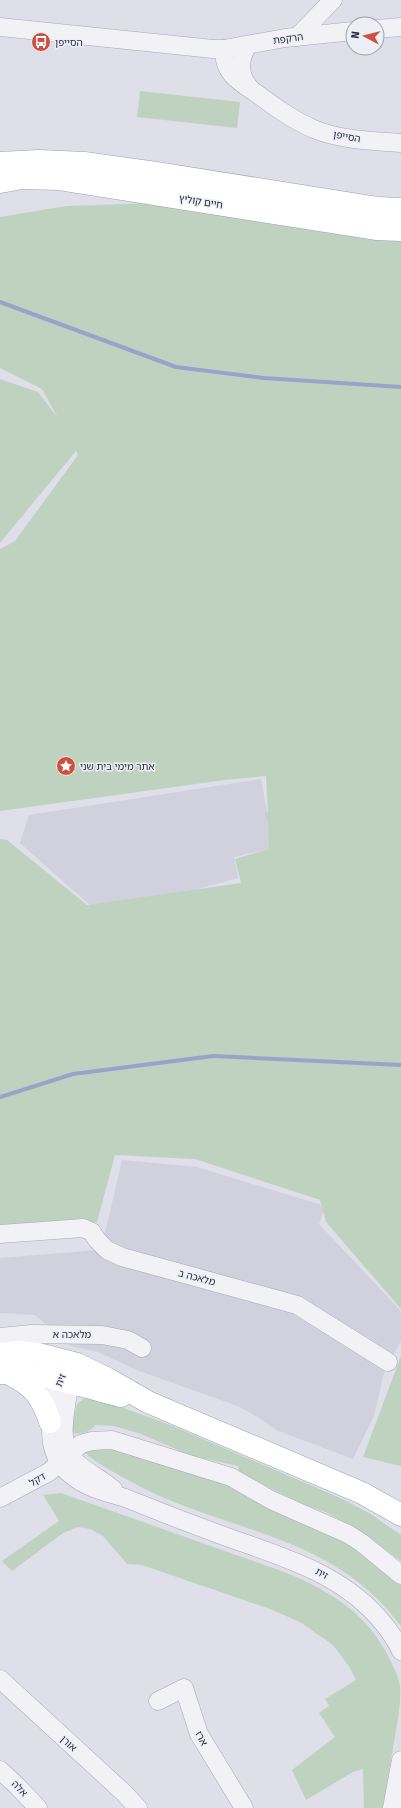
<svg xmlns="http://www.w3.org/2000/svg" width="401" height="1808" font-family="'Fira Sans','Noto Sans Hebrew',sans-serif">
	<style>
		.built { fill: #d0d1dd }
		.green { fill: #bfd2bf }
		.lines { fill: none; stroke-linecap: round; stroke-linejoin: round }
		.stream { stroke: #98a3c9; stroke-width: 4 }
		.minor-casing { stroke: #a7a8b5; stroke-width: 19 }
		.major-casing { stroke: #9da0b4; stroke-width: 23 }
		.minor { stroke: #f1f1f6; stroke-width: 18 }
		.major { stroke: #fff; stroke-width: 22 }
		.labels { text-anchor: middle; stroke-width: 3; stroke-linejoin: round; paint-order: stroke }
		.street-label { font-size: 10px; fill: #27293f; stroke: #edeff6 }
		.poi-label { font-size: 10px; fill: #27293f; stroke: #edeff6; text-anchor: start }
	</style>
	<rect width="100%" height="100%" fill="#dedfe8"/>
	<g class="built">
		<path d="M261 779 274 848 234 857 238 878 121 910 91 906 20 843 29 815Z"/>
		<path d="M122 1160 197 1167 325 1206 319 1224 401 1311V1341L384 1373 374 1416 353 1459 276 1430 261 1419 238 1406 139 1371 98 1352 71 1346 35 1315 0 1313V1258L98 1250 106 1229Z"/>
	</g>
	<g class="green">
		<path d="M140 91 240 102 237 128 137 117Z"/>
		<path d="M152 203 401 234V1309L326 1222 320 1200 195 1159 115 1155 97 1222 0 1236V839L7 840 87 905 241 883 235 859 269 849 268 822 265 813 268 812 266 776 225 780 0 811V549L15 541 78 455 76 451 0 543V379L38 392 58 418 42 389 0 368V217L66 206Z"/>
		<path d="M401 1356V1466L363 1457Z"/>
		<path d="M87 1397H93L173 1426 338 1497 369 1513 401 1535V1561L354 1527 325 1512 303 1504 239 1473 238 1466 192 1456 141 1434 114 1426 95 1425C91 1432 81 1435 73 1433L72 1426 77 1404Z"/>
		<path d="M104 1444 144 1460 206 1474 358 1546 401 1582V1626C329 1529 222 1534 126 1479 110 1470 94 1462 81 1449Z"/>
		<path d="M61 1493 284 1572C331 1591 369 1614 391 1662 395 1670 399 1678 400 1687 401 1703 398 1721 395 1736 391 1760 387 1784 383 1808H364L363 1769 353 1772 306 1800 292 1770 335 1737 319 1713 329 1706 325 1699 356 1680 350 1668 333 1645 300 1622 270 1609 142 1565 127 1564 103 1536 90 1529 78 1527 63 1533 12 1571 2 1561 59 1521 43 1495Z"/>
	</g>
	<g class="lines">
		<g class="stream">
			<path d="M0 302 176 367 264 378 401 387"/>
			<path d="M0 1097 73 1074 213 1056 401 1065"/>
		</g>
		<g class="minor-casing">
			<g id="minor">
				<path d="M0 27 213 49H224L285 38 353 31"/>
				<path d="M377 29 401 27"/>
				<path d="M297 37 333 0"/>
				<path d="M248 45C239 59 238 75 250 88"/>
				<path d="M224 49C223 73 238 81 256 93 275 107 294 121 316 130 342 140 373 141 401 143"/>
				<path d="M0 1234 83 1228 92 1232 97 1240 107 1250 122 1257 297 1305 388 1362"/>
				<path d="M0 1337 31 1334 102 1335 128 1340 142 1348"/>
				<path d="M65 1368C57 1381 55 1393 53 1408 49 1433 49 1456 70 1474 87 1489 107 1492 128 1499 160 1512 191 1524 224 1536 279 1556 336 1571 377 1616 387 1627 395 1638 401 1651"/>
				<path d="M69 1370C72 1402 50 1438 78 1464 89 1473 102 1480 113 1489"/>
				<path d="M0 1498 49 1472 81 1444 92 1441 112 1440 231 1477 271 1500 348 1534 362 1543 401 1575"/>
				<path d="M0 1679 123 1792 138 1808"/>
				<path d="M158 1701 184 1688 199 1734 244 1808"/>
				<path d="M0 1770 17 1786 38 1808"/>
				<path d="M392 1808 401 1760"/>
			</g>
		</g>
		<g class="major-casing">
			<g id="major">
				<path d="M0 163 39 161 84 163 156 173 378 208 401 209"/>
				<path d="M0 182 22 178 58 179 376 229 401 230"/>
				<path d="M0 1354 18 1352 38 1354 77 1364 108 1379 148 1402 362 1493 401 1515"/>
				<path d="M0 1373C41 1372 82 1386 121 1396"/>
				<path d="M11 1375C33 1385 43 1399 50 1422"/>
			</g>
		</g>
		<use href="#minor" class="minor"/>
		<use href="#major" class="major"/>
	</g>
	<defs>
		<g id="bus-disc" transform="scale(1)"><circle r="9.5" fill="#d14f3f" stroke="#edeff6"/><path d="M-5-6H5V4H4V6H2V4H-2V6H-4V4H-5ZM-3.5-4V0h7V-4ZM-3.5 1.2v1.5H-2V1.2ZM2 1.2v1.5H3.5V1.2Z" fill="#fff"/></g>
		<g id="sight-disc" transform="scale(1)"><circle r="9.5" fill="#d14f3f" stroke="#edeff6"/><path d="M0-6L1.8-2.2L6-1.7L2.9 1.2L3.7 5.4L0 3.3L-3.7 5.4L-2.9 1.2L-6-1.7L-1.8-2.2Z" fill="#fff"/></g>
	</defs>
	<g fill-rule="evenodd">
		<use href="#bus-disc" x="41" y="42"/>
		<use href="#sight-disc" x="66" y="766"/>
	</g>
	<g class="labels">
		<g class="street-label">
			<text transform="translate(288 38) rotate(-8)" y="4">הרקפת</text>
			<text transform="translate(347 136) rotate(10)" y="4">הסייפן</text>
			<text transform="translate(201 201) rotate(9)" y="4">חיים קוליץ</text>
			<text transform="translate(197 1277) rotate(15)" y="4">מלאכה ב</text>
			<text x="72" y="1338">מלאכה א</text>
			<text transform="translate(60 1380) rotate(-68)" y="4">זית</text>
			<text transform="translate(37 1479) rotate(-30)" y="4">דקל</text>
			<text transform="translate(322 1573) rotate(28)" y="4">זית</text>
			<text transform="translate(202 1738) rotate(61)" y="4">ארז</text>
			<text transform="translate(69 1743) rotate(42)" y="4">אורן</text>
			<text transform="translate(20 1788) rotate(45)" y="4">אלה</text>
		</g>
		<g class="poi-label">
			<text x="55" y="46">הסייפן</text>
			<text x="80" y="770">אתר מימי בית שני</text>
		</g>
	</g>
	<g transform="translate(365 36) rotate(277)"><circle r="19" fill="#edeff6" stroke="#9ea0ad"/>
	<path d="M0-3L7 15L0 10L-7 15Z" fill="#d14f3f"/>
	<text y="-6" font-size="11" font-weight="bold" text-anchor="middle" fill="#27293f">N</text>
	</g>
</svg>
